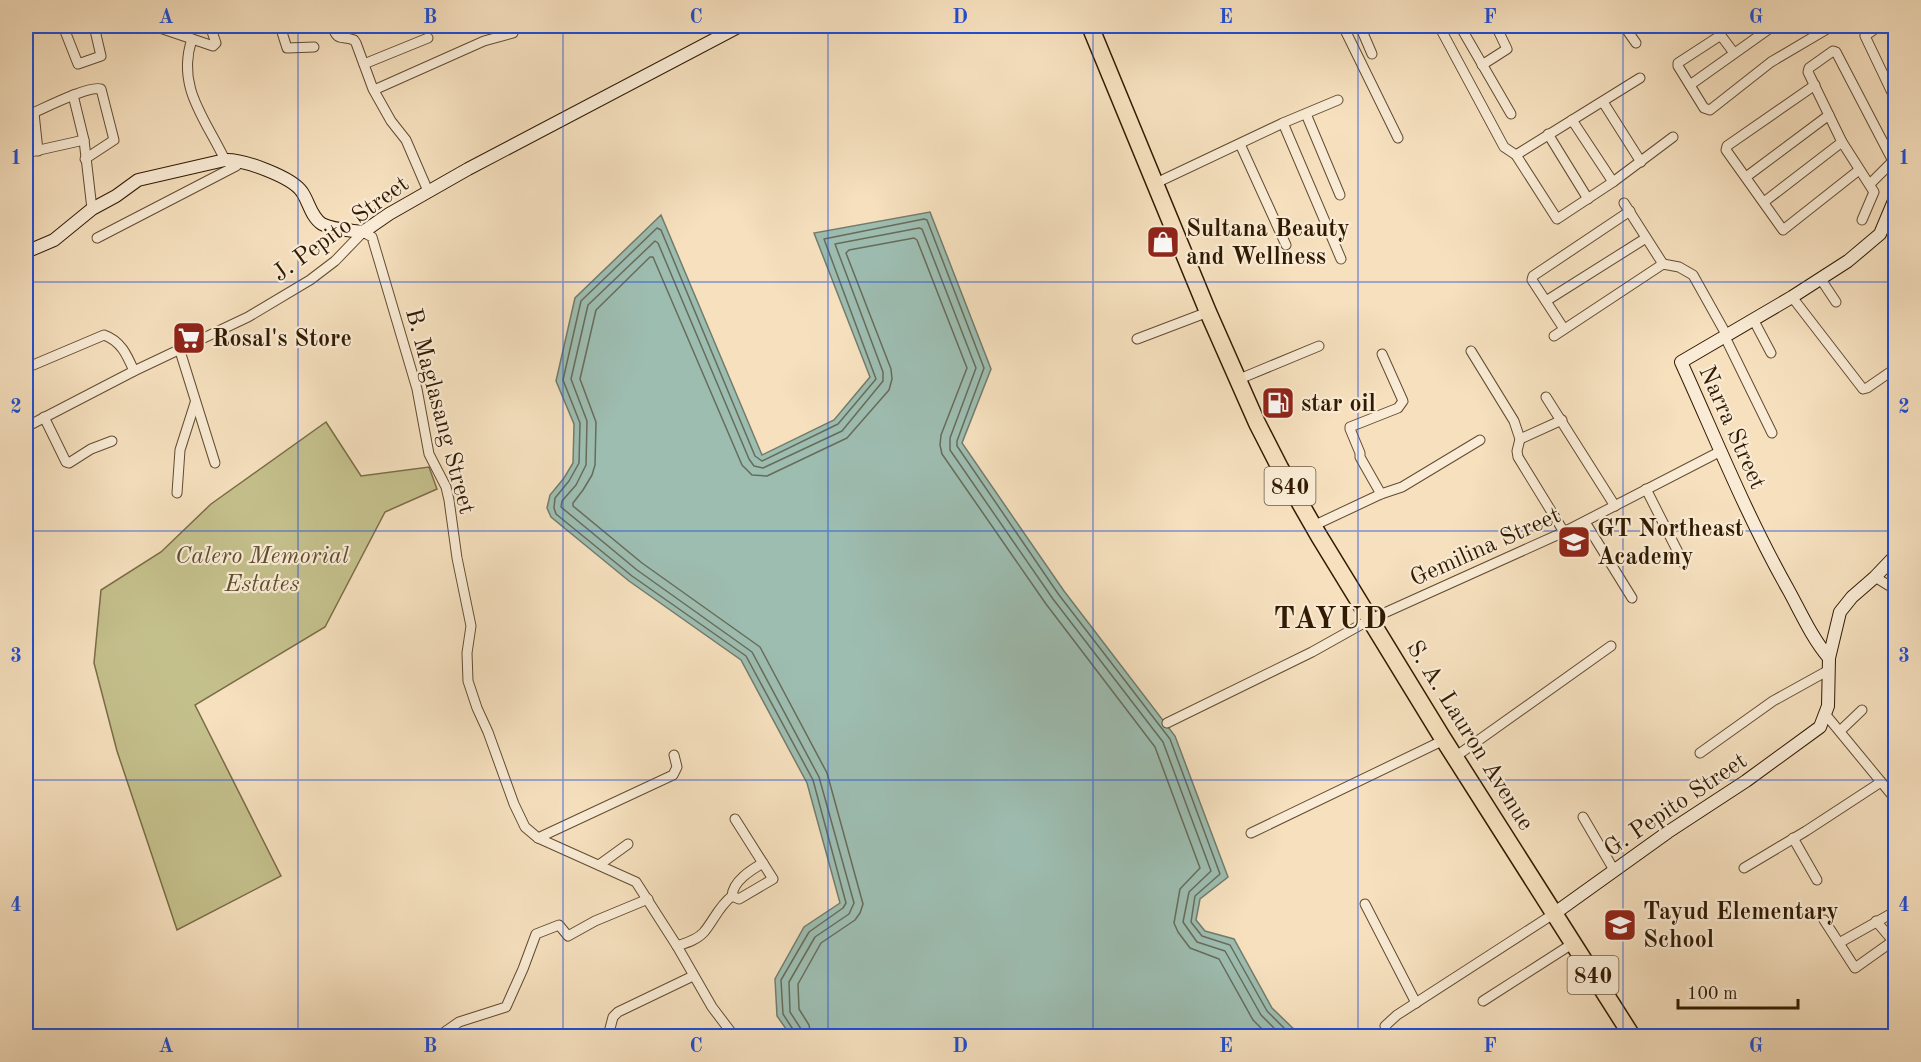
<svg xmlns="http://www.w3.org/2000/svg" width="1921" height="1062" font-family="'Old Standard TT',serif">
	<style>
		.green { fill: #c4c08c; stroke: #7a6d46; stroke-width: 1.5 }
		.water { fill: #9dbdb1; stroke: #727c6b; stroke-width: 1.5 }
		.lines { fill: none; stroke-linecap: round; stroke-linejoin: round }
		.shore { stroke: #676c59; stroke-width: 1.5 }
		.street-casing { stroke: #624c30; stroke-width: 11 }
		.secondary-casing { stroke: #311a01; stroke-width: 14 }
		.highway-casing { stroke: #311a01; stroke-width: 19 }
		.street { stroke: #f9ebd5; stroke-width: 9 }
		.secondary { stroke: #f9ebd5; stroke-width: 12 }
		.highway { stroke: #f6e0be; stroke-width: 16 }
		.grid { fill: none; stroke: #1d4ed8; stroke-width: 1.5; stroke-opacity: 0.55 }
		.labels { text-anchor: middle; stroke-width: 4.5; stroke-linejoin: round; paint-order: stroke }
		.shield { fill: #f9ebd5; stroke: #6d5941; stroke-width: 1.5 }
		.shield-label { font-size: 22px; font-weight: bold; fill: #311a01 }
		.street-label { font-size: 24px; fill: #311a01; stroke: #f9ebd5 }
		.poi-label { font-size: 24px; font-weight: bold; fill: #311a01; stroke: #f9ebd5; text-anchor: start }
		.park-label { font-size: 24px; font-style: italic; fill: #5d4c2b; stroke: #f9ebd5 }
		.district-label { font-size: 30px; font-weight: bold; letter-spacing: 1.5px; fill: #311a01; stroke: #f9ebd5 }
		.neatline { fill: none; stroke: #1d4ed8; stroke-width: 2 }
		.grid-label { font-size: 20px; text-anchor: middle; font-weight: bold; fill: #1d4ed8 }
	</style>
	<rect width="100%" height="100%" fill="#f6e0be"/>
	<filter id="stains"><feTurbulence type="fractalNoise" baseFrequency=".00333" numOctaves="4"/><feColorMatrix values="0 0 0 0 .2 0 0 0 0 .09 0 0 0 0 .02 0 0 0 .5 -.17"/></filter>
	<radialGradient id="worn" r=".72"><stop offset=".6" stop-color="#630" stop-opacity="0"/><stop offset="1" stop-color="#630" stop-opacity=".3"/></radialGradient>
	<path class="green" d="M326 422 361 476 429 467 437 489 385 512 325 627 195 705 281 876 177 930 117 751 94 663 101 590 161 552 211 504Z"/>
	<path class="water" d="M930 212 991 369 962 443 1064 591 1175 736 1228 877 1200 899 1196 920 1205 931 1234 939 1272 1008 1301 1036H791L777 1016 775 979 804 927 840 903 807 783 741 660 629 581 551 517 547 508 550 495 564 478 573 463 574 424 556 381 575 298 661 215 762 455 834 420 870 377 814 233Z"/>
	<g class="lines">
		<g class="shore">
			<path d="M794 1036V1031L783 1014 781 980 809 932 843 908 846 903 813 780 746 656 632 576 556 514 554 508 555 498 569 481 579 463 580 423 563 380 581 301 657 228 661 230 755 456 762 461 838 424 876 379 824 239 924 219 927 220 984 368 957 441V446L1059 595 1170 739 1220 874 1195 896 1191 922 1202 936 1230 945 1267 1011 1292 1036"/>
			<path d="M802 1036 801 1029 790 1012 789 982 815 937 849 914 854 903 819 777 752 652 637 570 561 507 562 501 576 485 586 465 587 421 571 379 588 305 655 241 658 243 749 459 754 466 763 468 842 431 883 381V372L835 244 919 228 922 229 976 368 950 438V450L1053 599 1163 742 1211 871 1189 892 1183 922 1197 942 1225 951 1261 1015 1282 1036"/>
			<path d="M811 1036 809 1025 799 1009 798 984 821 943 855 920 860 913 863 904 827 773 760 647 642 563 573 506V503L583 490 592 475 595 465 596 422 580 379 596 310 650 257H653L742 465 752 475 767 476 847 438 889 390 892 379 891 369 846 253 849 250 914 238 917 240 967 368 941 435 940 445 942 454 1046 604 1155 747 1200 868 1180 889 1174 923 1178 932 1190 948 1219 959 1253 1020 1269 1036"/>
		</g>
		<g class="street-casing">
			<g id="street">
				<path d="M63 26 78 64 101 56 94 26"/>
				<path d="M154 26 213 46 216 43 210 26"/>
				<path d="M280 26 287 48 314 47"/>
				<path d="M332 26C338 42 340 35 354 40L356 43 373 89 391 121 406 140 428 191"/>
				<path d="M1343 26 1398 138"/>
				<path d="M1360 26 1372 54"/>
				<path d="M1439 26 1504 147 1516 155 1557 219 1613 182 1673 137"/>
				<path d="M1460 26 1511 114"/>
				<path d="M1624 26 1636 43"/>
				<path d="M1879 26 1865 36 1896 101"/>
				<path d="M192 39C176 87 205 118 225 160"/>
				<path d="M1734 53 1722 37H1718L1678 63V66L1704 108 1710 110 1771 62 1832 26"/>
				<path d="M364 64 428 38"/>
				<path d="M1482 65 1507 49 1496 26"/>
				<path d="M1690 85 1773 26"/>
				<path d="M1815 85 1727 146 1726 150 1783 230 1859 170"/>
				<path d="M374 90 484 41 513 33"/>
				<path d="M73 95 84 140 92 209"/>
				<path d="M1603 102 1641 162"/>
				<path d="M34 113 38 151"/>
				<path d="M1306 114 1340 195"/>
				<path d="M26 116C41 110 88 85 101 89L114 140 85 159"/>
				<path d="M1572 120 1613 182"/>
				<path d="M1283 123 1341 259"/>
				<path d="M1548 134 1588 199"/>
				<path d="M1240 144 1286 245"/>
				<path d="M26 153 84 140"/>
				<path d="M1516 155 1640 78"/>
				<path d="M1746 177 1829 115"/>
				<path d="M1154 184 1283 123 1338 100"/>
				<path d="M1870 184 1892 162"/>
				<path d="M1764 202 1842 142"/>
				<path d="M1624 203 1663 264"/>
				<path d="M1862 220 1874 192 1842 142 1808 72 1809 68 1833 51 1836 52 1896 167"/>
				<path d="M97 238 236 166 241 161"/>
				<path d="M1820 278 1836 302"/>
				<path d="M1792 297 1863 389 1867 388 1896 368"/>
				<path d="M1546 301 1646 238"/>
				<path d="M1753 319 1771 353"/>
				<path d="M1564 329 1532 280 1533 276 1630 211"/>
				<path d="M1724 335 1772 433"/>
				<path d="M1554 336 1663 264 1679 267 1693 275 1726 334"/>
				<path d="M1137 339 1208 312"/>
				<path d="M180 351 215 463"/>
				<path d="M1471 351 1514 421 1520 439 1517 451 1518 457 1564 532"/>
				<path d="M26 368 104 335C121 341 127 355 134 371"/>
				<path d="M1237 380 1319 346"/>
				<path d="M1546 397 1615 506"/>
				<path d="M44 417 66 462 69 463 91 449 112 441"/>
				<path d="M26 427 134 371 248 317 310 280 335 261 363 232 372 237 417 389 429 454 446 487 449 500 457 558 471 626 467 653 468 681 477 708 488 732 514 804 525 827 538 838 636 882 677 946 712 1007 734 1036"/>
				<path d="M1520 439 1562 420"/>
				<path d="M1646 489 1684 564"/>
				<path d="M177 493 180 450 195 403"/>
				<path d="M1381 494 1360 457V453L1350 429V427L1398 408 1403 401 1382 354"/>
				<path d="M1585 522 1632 598"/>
				<path d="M1313 526 1381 494 1402 487 1480 440"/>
				<path d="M1875 577 1896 590"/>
				<path d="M1826 715 1896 800"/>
				<path d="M1167 723 1312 652 1371 619 1564 532 1721 451"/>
				<path d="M1840 731 1862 710"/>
				<path d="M1700 753 1773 701 1829 670"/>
				<path d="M1455 757 1611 646"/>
				<path d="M1583 817 1614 870"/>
				<path d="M1251 833 1444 740"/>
				<path d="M538 838 673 775 677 767 674 755"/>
				<path d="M1793 838 1817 880"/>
				<path d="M599 865 628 844"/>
				<path d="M1744 868 1806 831 1881 782"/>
				<path d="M732 896C733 881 751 870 763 863"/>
				<path d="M1365 904 1416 1003"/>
				<path d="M1824 920 1855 968 1893 941 1876 921"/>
				<path d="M1839 943 1896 911"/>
				<path d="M677 946C686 943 697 940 704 932 714 920 719 906 732 896L739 899 773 879 735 819"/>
				<path d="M1483 1001 1572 944"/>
				<path d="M439 1036 459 1022 506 1007 523 969 536 934 559 925 568 936 595 921 648 899"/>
				<path d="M608 1036 613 1017 618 1012 693 976"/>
				<path d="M1388 1036 1385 1026 1397 1015 1555 913"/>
			</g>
		</g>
		<g class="secondary-casing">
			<g id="secondary">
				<path d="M26 252 54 240 92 209 116 196 138 180 225 160C243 159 292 177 302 192 309 202 311 217 322 224 333 230 350 230 363 232L389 214 468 169 740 26"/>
				<path d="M1829 658C1812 638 1801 613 1789 591 1747 517 1716 439 1681 362L1792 297 1848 261 1880 234 1896 196"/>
				<path d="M1555 913 1668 832 1746 781 1820 727 1828 706 1829 658 1840 612 1852 597 1875 577 1896 555"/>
			</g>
		</g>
		<g class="highway-casing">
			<path id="highway" d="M1090 26 1208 312 1257 423 1280 468 1319 536 1442 737 1632 1036"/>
		</g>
		<use href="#street" class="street"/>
		<use href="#secondary" class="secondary"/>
		<use href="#highway" class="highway"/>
	</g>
	<path class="grid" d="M298 26V1036M563 26V1036M828 26V1036M1093 26V1036M1358 26V1036M1623 26V1036M26 282H1896M26 531H1896M26 780H1896"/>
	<defs>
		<g id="shop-square" transform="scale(1.725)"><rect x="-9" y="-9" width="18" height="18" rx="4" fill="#8f2418" stroke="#f9ebd5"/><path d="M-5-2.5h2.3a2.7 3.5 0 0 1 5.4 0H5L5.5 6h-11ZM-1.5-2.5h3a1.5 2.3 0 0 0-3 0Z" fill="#fff"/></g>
		<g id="supermarket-square" transform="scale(1.725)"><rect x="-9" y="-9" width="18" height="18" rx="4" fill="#8f2418" stroke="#f9ebd5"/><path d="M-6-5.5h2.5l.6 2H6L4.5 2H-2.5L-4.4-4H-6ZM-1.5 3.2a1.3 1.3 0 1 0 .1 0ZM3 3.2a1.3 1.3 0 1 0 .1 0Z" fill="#fff"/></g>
		<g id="fuel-square" transform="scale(1.725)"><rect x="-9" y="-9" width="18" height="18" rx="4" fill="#8f2418" stroke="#f9ebd5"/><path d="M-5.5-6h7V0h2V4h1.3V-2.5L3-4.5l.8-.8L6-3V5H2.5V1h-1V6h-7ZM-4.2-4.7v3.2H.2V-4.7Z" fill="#fff"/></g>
		<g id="school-square" transform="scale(1.725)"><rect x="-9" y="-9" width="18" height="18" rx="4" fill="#8f2418" stroke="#f9ebd5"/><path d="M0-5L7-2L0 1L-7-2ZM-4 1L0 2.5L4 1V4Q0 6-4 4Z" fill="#fff"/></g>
	</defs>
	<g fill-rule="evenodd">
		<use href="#shop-square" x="1163" y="242"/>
		<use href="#supermarket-square" x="189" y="338"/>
		<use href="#fuel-square" x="1278" y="403"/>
		<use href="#school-square" x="1574" y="542"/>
		<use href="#school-square" x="1620" y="925"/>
	</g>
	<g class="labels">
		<g class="shield">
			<rect x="1264.5" y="467" width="51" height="38" rx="4.5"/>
			<rect x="1567.5" y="956" width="51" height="38" rx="4.5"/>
		</g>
		<g class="shield-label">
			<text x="1290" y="494">840</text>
			<text x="1593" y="983">840</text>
		</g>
		<g class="street-label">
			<text transform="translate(340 228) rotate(-36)" y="8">J. Pepito Street</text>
			<text transform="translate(441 411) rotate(75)" y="8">B. Maglasang Street</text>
			<text transform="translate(1733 427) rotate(66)" y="8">Narra Street</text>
			<text transform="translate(1485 546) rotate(-24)" y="8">Gemilina Street</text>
			<text transform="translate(1471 735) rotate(58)" y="8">S. A. Lauron Avenue</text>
			<text transform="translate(1675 804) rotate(-34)" y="8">G. Pepito Street</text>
		</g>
		<g class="poi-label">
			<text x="1186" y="236">Sultana Beauty<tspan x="1186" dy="28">and Wellness</tspan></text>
			<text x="212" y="346">Rosal's Store</text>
			<text x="1301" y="411">star oil</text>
			<text x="1597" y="536">GT Northeast<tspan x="1597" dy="28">Academy</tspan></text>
			<text x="1643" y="919">Tayud Elementary<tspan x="1643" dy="28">School</tspan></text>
		</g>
		<g class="park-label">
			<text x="262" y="563">Calero Memorial<tspan x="262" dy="28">Estates</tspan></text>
		</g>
		<g class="district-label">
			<text x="1331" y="628">TAYUD</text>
		</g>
	</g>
	<rect width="1921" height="1062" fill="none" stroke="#f6e0be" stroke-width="66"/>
	<path d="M1678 999v9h120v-9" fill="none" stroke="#311a01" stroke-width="3"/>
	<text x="1687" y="999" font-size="18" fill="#311a01" stroke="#f9ebd5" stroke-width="4.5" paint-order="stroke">100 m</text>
	<rect x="33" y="33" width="1855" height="996" class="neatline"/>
	<g class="grid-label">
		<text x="166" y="23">A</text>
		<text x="430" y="23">B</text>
		<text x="696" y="23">C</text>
		<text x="960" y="23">D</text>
		<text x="1226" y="23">E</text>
		<text x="1490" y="23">F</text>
		<text x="1756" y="23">G</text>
		<text x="16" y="164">1</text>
		<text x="1904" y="164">1</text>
		<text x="16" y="413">2</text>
		<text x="1904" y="413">2</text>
		<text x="16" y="662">3</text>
		<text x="1904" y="662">3</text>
		<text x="16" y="911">4</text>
		<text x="1904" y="911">4</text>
		<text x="166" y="1052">A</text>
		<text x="430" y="1052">B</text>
		<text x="696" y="1052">C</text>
		<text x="960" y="1052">D</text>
		<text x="1226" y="1052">E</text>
		<text x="1490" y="1052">F</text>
		<text x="1756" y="1052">G</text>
	</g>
	<rect width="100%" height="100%" filter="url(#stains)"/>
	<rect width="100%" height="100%" fill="url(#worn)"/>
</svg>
